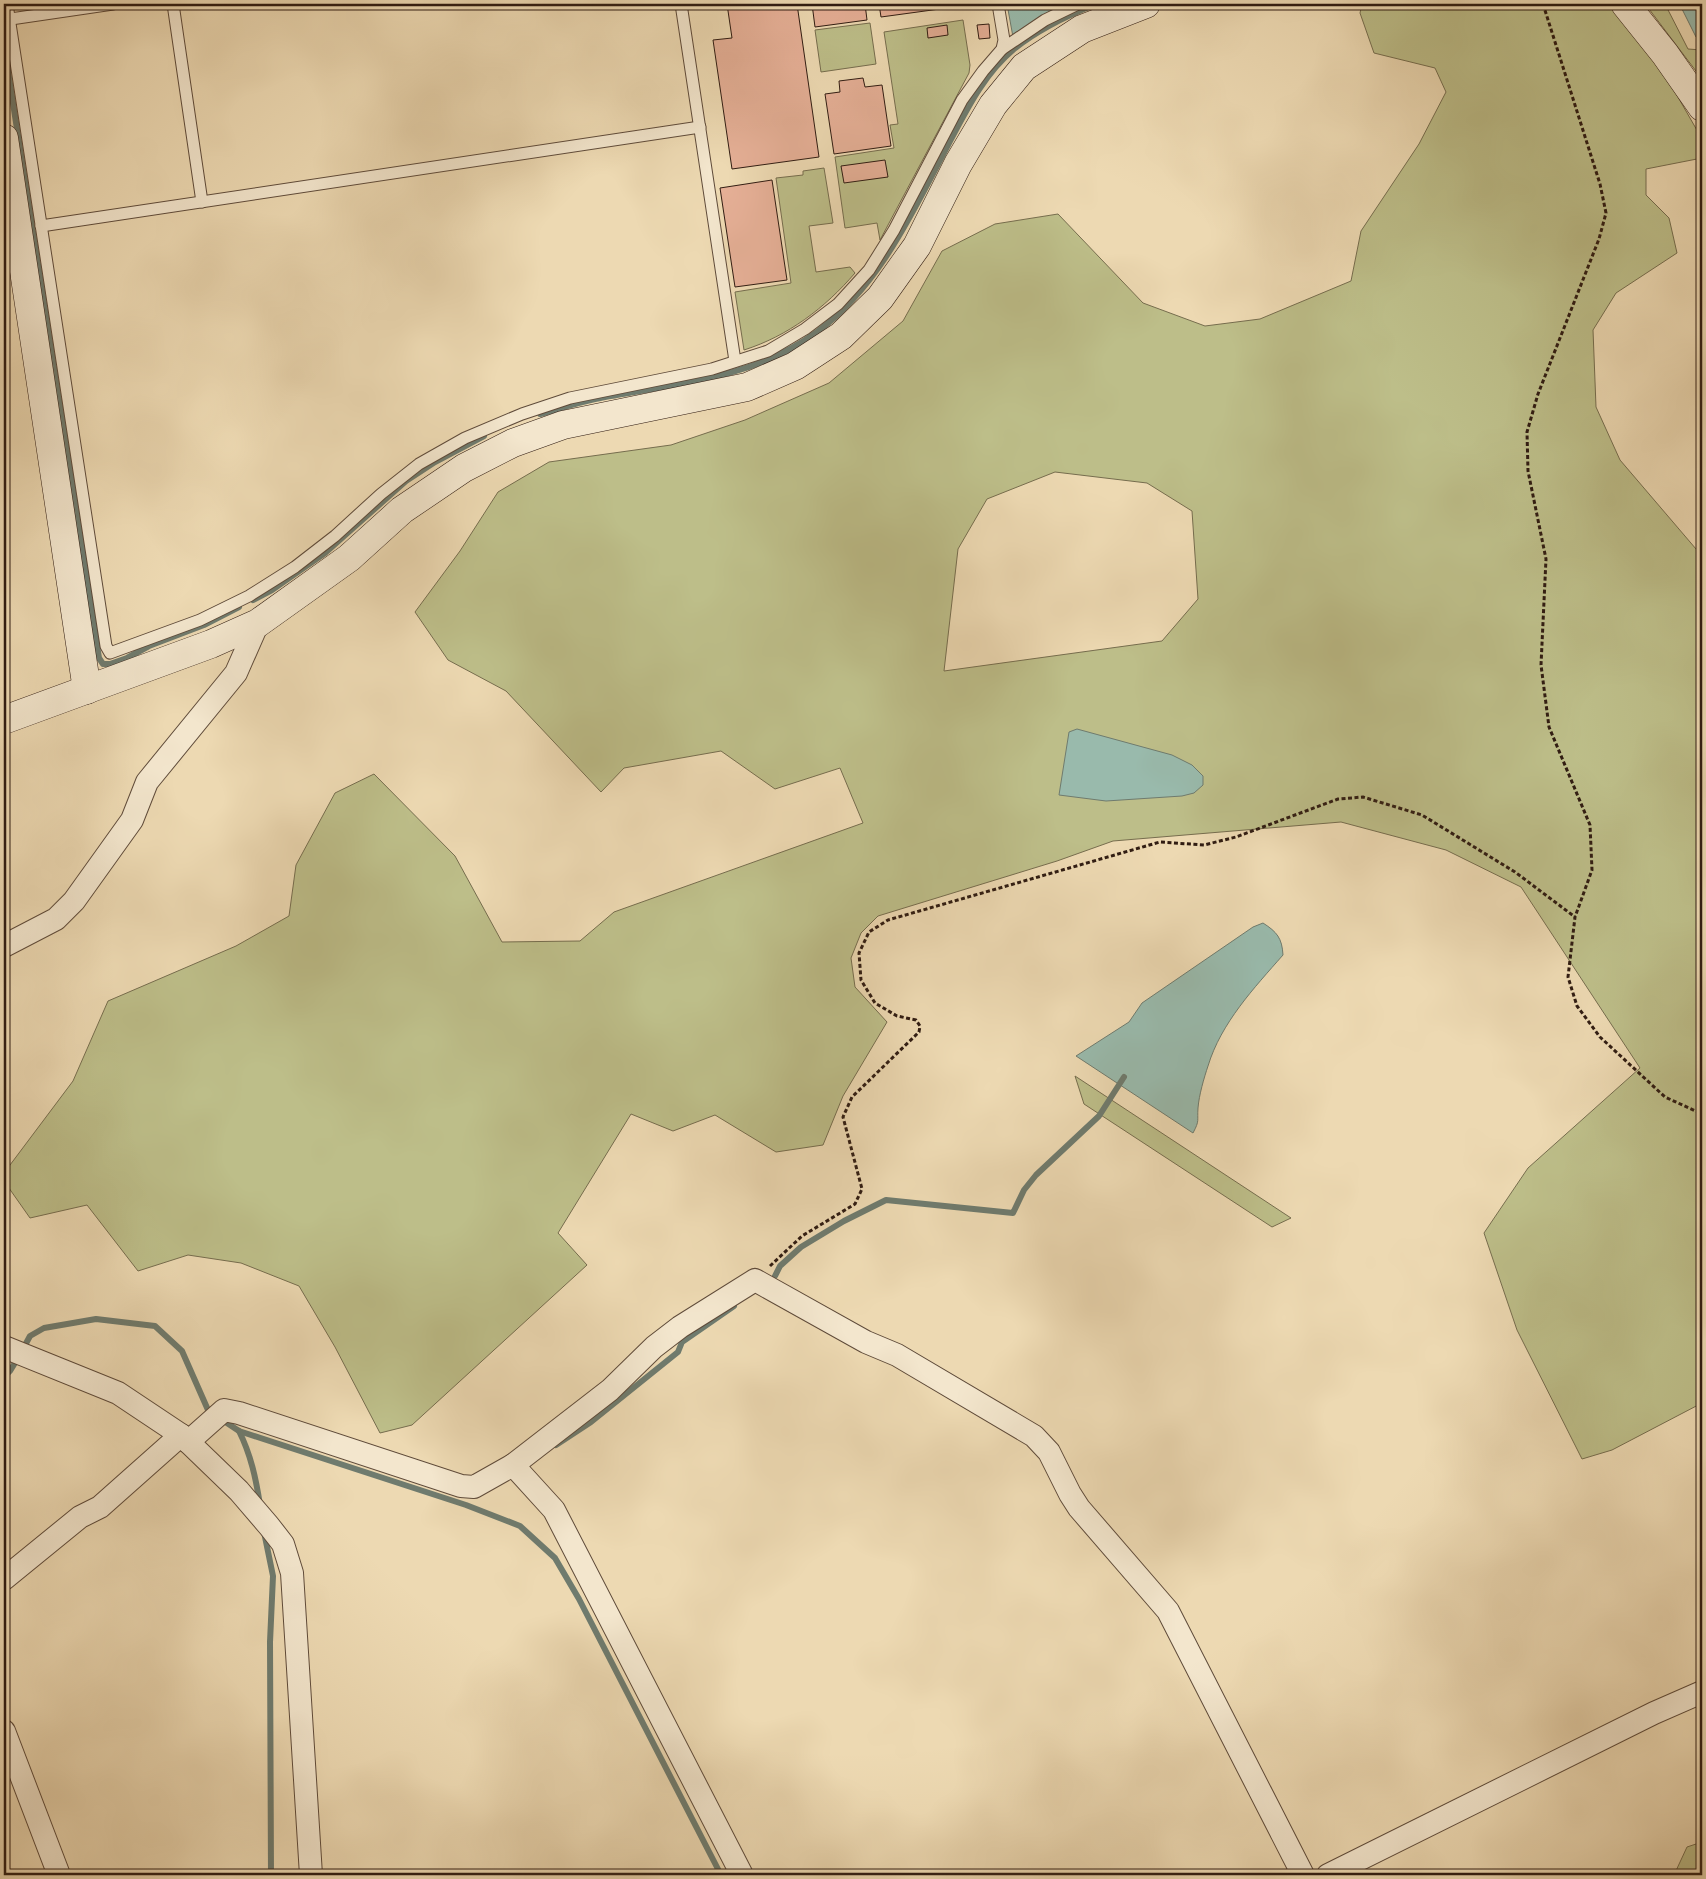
<svg xmlns="http://www.w3.org/2000/svg" width="1706" height="1879" font-family="'IM FELL French Canon',serif">
	<style>
		.green { fill: #bdbe89; stroke: #766d4e; fill-rule: evenodd }
		.water { fill: #99baac; stroke: #6f7b6e }
		.lines { fill: none; stroke-linecap: round; stroke-linejoin: round }
		.stream { stroke: #6f7b6e; stroke-width: 6 }
		.building { fill: #e5af96; stroke: #301c12 }
		.lane-casing { stroke: #5f4b3a; stroke-width: 13 }
		.street-casing { stroke: #5f4b3a; stroke-width: 24 }
		.secondary-casing { stroke: #301c12; stroke-width: 29 }
		.path { stroke: #301c12; stroke-width: 3; stroke-dasharray: 4 2.5; stroke-linecap: butt }
		.lane { stroke: #f3e6cd; stroke-width: 11 }
		.street { stroke: #f3e6cd; stroke-width: 22 }
		.secondary { stroke: #f3e6cd; stroke-width: 28 }
	</style>
	<rect width="100%" height="100%" fill="#edd9b2"/>
	<filter id="stains"><feTurbulence type="fractalNoise" baseFrequency=".004" numOctaves="4"/><feColorMatrix values="0 0 0 0 .2 0 0 0 0 .09 0 0 0 0 .02 0 0 0 .5 -.17"/></filter>
	<radialGradient id="worn" r=".72"><stop offset=".6" stop-color="#630" stop-opacity="0"/><stop offset="1" stop-color="#630" stop-opacity=".3"/></radialGradient>
	<g class="green">
		<path d="M1362 4H1609L1651 50 1702 139V158L1646 169V195L1669 218 1677 253 1616 293 1593 330 1596 407 1620 460 1702 556V1403L1612 1450 1582 1459 1517 1330 1484 1233 1528 1168 1640 1068 1521 887 1446 850 1341 822 1113 841 1057 861 878 916 861 933 851 958 855 987 887 1022 843 1096 823 1145 776 1152 715 1115 673 1131 631 1114 558 1233 587 1265 412 1425 380 1433 335 1347 299 1286 241 1263 188 1255 138 1271 87 1205 30 1218 4 1181V1173L73 1081 108 1001 236 946 289 916 296 865 335 793 374 774 455 856 502 942 580 941 614 912 863 823 840 768 775 789 721 751 624 768 601 792 506 691 448 660 415 612 460 551 498 492 549 462 671 445 745 420 829 383 903 321 942 251 995 224 1058 214 1143 303 1205 326 1260 319 1351 281 1361 231 1419 144 1446 92 1435 68 1374 53 1360 13ZM1055 472 1147 483 1192 511 1198 599 1162 641 944 671 958 549 987 499Z"/>
		<path d="M1665 4 1688 49 1702 50V79L1649 9Z"/>
		<path d="M963 20 970 65 969 73 880 240 877 223 845 228 835 157 894 148 890 125 898 124 884 32Z"/>
		<path d="M870 23 876 64 821 72 815 30Z"/>
		<path d="M824 168 833 223 809 226 816 272 850 267 855 273C825 308 788 336 744 350L735 292 791 283 776 178 803 175V171Z"/>
		<path d="M1075 1076 1291 1218 1272 1227 1084 1104Z"/>
		<path d="M1702 1842V1875H1674L1687 1847Z"/>
	</g>
	<g class="water">
		<path d="M1007 4H1070L1013 37Z"/>
		<path d="M1681 4H1702V38L1696 37 1680 5Z"/>
		<path d="M1077 729 1172 755 1192 765 1203 776V785L1194 793 1182 796 1106 801 1059 795 1069 732Z"/>
		<path d="M1263 923C1277 932 1282 938 1283 955 1254 988 1221 1023 1208 1066 1204 1078 1199 1095 1198 1108 1197 1121 1200 1120 1193 1133L1076 1056 1129 1022 1142 1003 1253 927Z"/>
	</g>
	<g class="lines">
		<g class="stream">
			<path d="M4 45 99 658 103 664H110L127 658 149 646 204 625 239 607"/>
			<path d="M540 414C558 409 576 403 595 399 671 384 752 380 817 332 880 285 912 213 948 145 966 111 983 75 1014 49 1039 29 1066 16 1096 4"/>
			<path d="M253 600 272 590 325 553 406 481 435 462 484 436"/>
			<path d="M775 1276 780 1266 801 1247 844 1221 886 1200 1013 1213 1024 1190 1036 1175 1099 1116 1124 1077"/>
			<path d="M23 1349 30 1336 44 1328 96 1319 155 1326 182 1351 208 1410 213 1413"/>
			<path d="M4 1377 10 1371 18 1358"/>
			<path d="M221 1419 239 1431 466 1505 520 1526 555 1558 579 1599 721 1875"/>
			<path d="M239 1431C251 1455 256 1479 260 1505"/>
			<path d="M556 1445 591 1422 678 1352 682 1342 734 1306"/>
			<path d="M264 1532 273 1576 270 1642 271 1875"/>
		</g>
	</g>
	<g class="building">
		<path d="M727 4H797L819 157 732 169 713 40 732 38Z"/>
		<path d="M812 4H865L867 20 815 27Z"/>
		<path d="M879 4H946L947 8 881 17Z"/>
		<path d="M989 24 990 38 979 39 977 25Z"/>
		<path d="M947 25 948 35 928 38 927 28Z"/>
		<path d="M863 78 865 87 882 85 891 146 834 154 825 94 840 92 839 81Z"/>
		<path d="M885 160 888 177 844 183 841 166Z"/>
		<path d="M772 180 787 280 735 287 720 188Z"/>
	</g>
	<g class="lines">
		<g class="lane-casing">
			<g id="lane">
				<path d="M7 4 106 646 110 653 200 620 249 596 295 567 335 536 381 494 419 464 465 438 522 414 570 398 712 369 768 351 805 329 838 304 869 270 894 230 962 100 983 71 1002 49 1004 40 998 4"/>
				<path d="M173 4 202 202"/>
				<path d="M681 4 735 361"/>
				<path d="M4 20 113 4"/>
				<path d="M1002 49 1045 20 1078 4"/>
				<path d="M41 226 700 127"/>
			</g>
		</g>
		<g class="street-casing">
			<g id="street">
				<path d="M4 946 56 919 74 901 132 820 147 782 236 673 258 623"/>
				<path d="M4 1347 118 1393 181 1435 239 1491 269 1526 283 1544 292 1573 311 1875"/>
				<path d="M188 1442 224 1410 239 1413 461 1486 474 1487 513 1465 610 1390 654 1347 680 1327 755 1280 866 1342 897 1355 1034 1436 1049 1452 1070 1494 1079 1508 1168 1611 1303 1875"/>
				<path d="M513 1465 554 1510 742 1875"/>
				<path d="M4 1579 80 1517 100 1507 181 1435"/>
				<path d="M4 1731 59 1875"/>
				<path d="M1328 1875 1654 1713 1702 1692"/>
			</g>
		</g>
		<g class="secondary-casing">
			<g id="secondary">
				<path d="M1625 4 1665 54 1702 107"/>
				<path d="M4 138 87 690"/>
				<path d="M4 720 211 644 258 623 349 558 402 510 464 468 513 443 563 425 747 387 795 366 841 336 880 298 917 246 958 164 993 105 1024 67 1082 29 1146 4"/>
			</g>
		</g>
		<g class="path">
			<path d="M1543 4 1600 184 1606 213 1599 239 1538 394 1527 432 1528 471 1546 559 1541 665 1549 727 1590 825 1592 870 1575 917 1568 977 1577 1006 1600 1037 1665 1097 1702 1114"/>
			<path d="M770 1266 802 1236 855 1204 862 1189 843 1117 852 1097 919 1032 920 1026 916 1020 897 1016 875 1003 861 980 859 953 869 932 888 920 1160 842 1204 845 1236 837 1338 799 1363 797 1422 815 1515 872 1575 917"/>
		</g>
		<use href="#lane" class="lane"/>
		<use href="#street" class="street"/>
		<use href="#secondary" class="secondary"/>
	</g>
	<rect width="1706" height="1879" fill="none" stroke="#edd9b2" stroke-width="20"/>
	<rect x="5" y="5" width="1696" height="1869" fill="none" stroke="#301c12" stroke-width="2.5"/>
	<rect x="10" y="10" width="1686" height="1859" fill="none" stroke="#301c12"/>
	<rect width="100%" height="100%" filter="url(#stains)"/>
	<rect width="100%" height="100%" fill="url(#worn)"/>
</svg>
